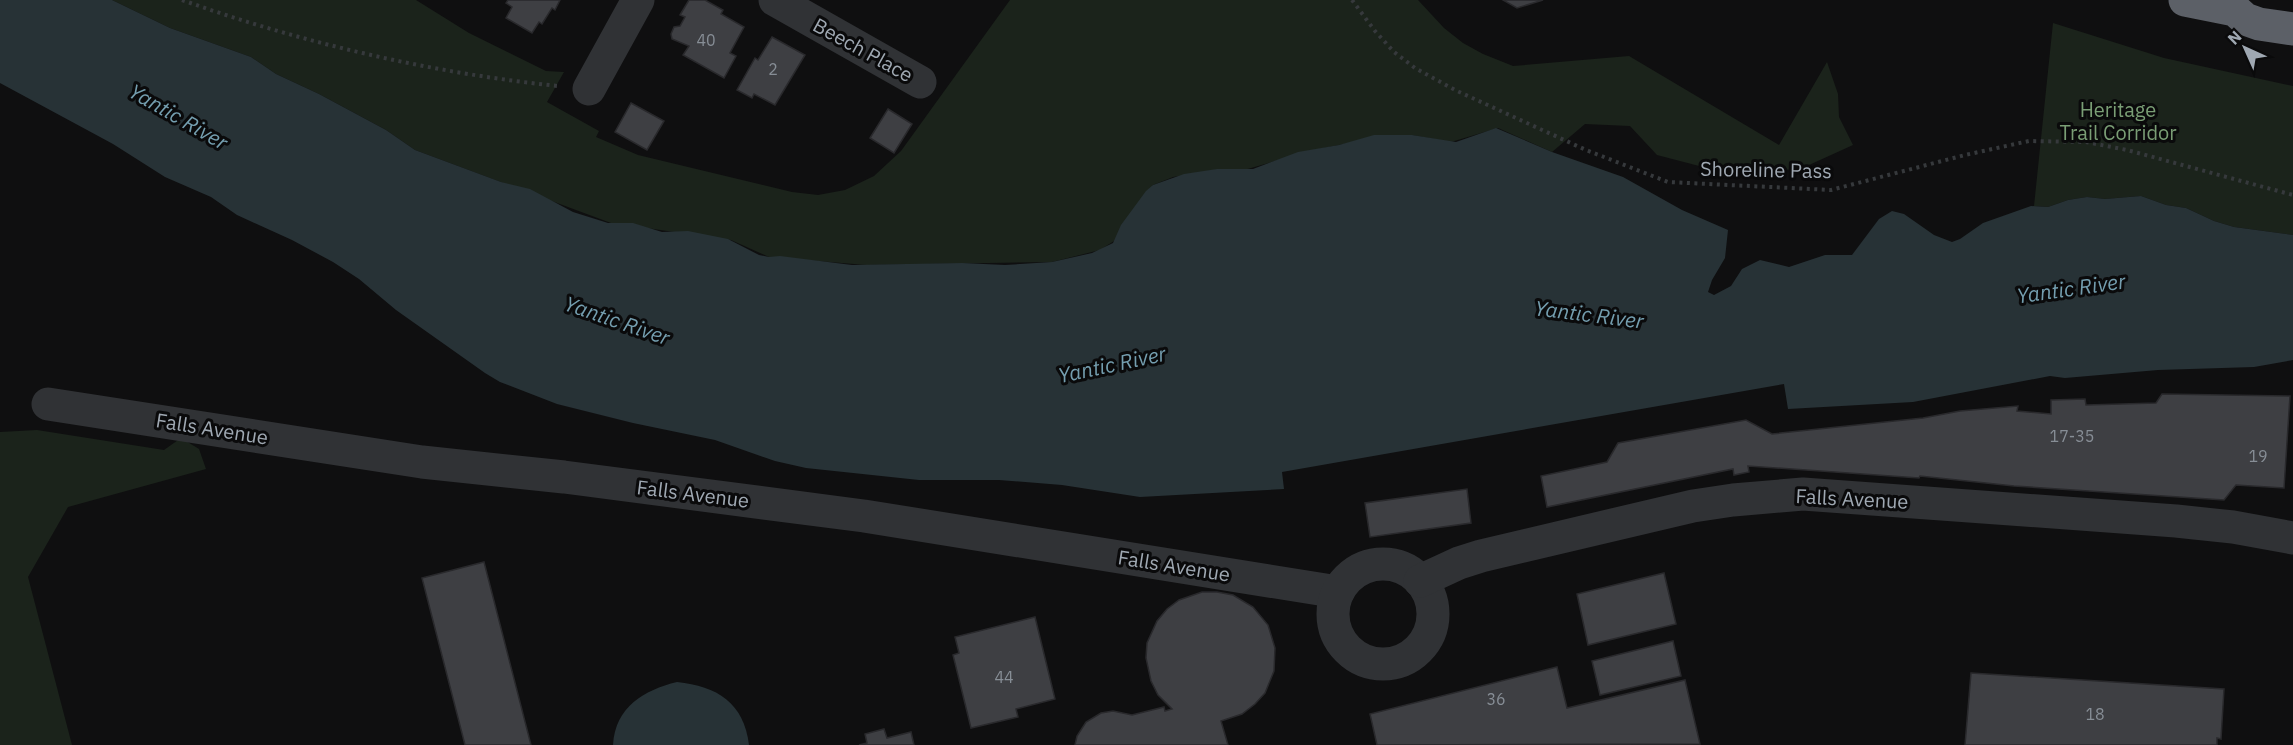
<svg xmlns="http://www.w3.org/2000/svg" width="2293" height="745" font-family="'IBM Plex Sans',sans-serif">
	<style>
		.green { fill: #1b231b }
		.water { fill: #273236 }
		.building { fill: #3e3f43; stroke: #29292c; stroke-width: 1.5 }
		.lines { fill: none; stroke-linecap: round; stroke-linejoin: round }
		.path { stroke: #36393c; stroke-width: 4; stroke-dasharray: 3 4.5; stroke-linecap: butt }
		.minor { stroke: #303235; stroke-width: 33 }
		.highway { stroke: #5c6067; stroke-width: 33 }
		.labels { text-anchor: middle; stroke-width: 6; stroke-linejoin: round; paint-order: stroke }
		.number-label { font-size: 16px; fill: #878e96 }
		.street-label { font-size: 20px; fill: #9fa8b2; stroke: #0a0a0b }
		.park-label { font-size: 20px; fill: #7a9e75; stroke: #0a0a0b }
		.water-label { font-size: 21px; font-style: italic; fill: #749eaf; stroke: #0a0a0b }
	</style>
	<rect width="100%" height="100%" fill="#0f0f10"/>
	<g class="green">
		<path d="M112 0H416L469 33 546 71 564 72 547 102 599 131 596 137 638 155 792 192 818 195 845 190 874 176 901 151 1010 0H1418L1444 28 1463 43 1483 54 1513 66 1629 56 1779 145 1827 62 1838 94 1839 117 1853 145 1798 170 1703 167 1657 155 1630 126 1585 124 1552 152 1498 128 1451 142 1412 135H1389L1314 150 1244 170 1220 169 1173 177 1153 185 1114 241 1100 250 1052 262 866 265 769 257 731 240 611 223 415 150 386 130 319 94 276 74 251 57 170 28Z"/>
		<path d="M2053 23 2164 58 2293 86V235L2234 227 2214 221 2186 208 2166 205 2141 196 2105 199 2087 197 2068 200 2048 207 2034 206Z"/>
		<path d="M37 430 164 450 181 438 199 449 206 469 68 507 28 577 72 745H0V432Z"/>
	</g>
	<g class="water">
		<path d="M0 0H112L170 28 251 57 276 74 319 94 386 130 415 150 501 182 530 189 573 212 608 223H633L662 232 688 231 728 239 759 255 769 257 780 256 852 265 962 263 1005 265 1052 262 1092 253 1113 243 1121 225 1146 191 1153 185 1184 174 1217 169H1253L1298 152 1339 145 1374 135H1412L1456 142 1496 128 1552 152 1623 177 1682 210 1728 230 1725 258 1712 280 1708 292 1714 295 1731 286 1742 269 1760 260 1789 267 1825 255H1852L1879 219 1892 211 1904 214 1934 235 1952 242 1960 239 1983 223 2031 206 2048 207 2068 200 2087 197 2105 199 2141 196 2166 205 2186 208 2214 221 2234 227 2293 235V360L2254 367 2158 370 2065 378 2050 376 1913 402 1788 409 1784 384 1282 472 1284 489 1140 497 1062 485 999 480H919L806 468 775 461 715 440 633 423 557 404 500 382 485 373 396 310 359 279 333 262 292 240 237 215 211 197 165 177 113 144 0 83Z"/>
		<path d="M677 682C717 686 744 703 749 745H613C615 707 644 690 677 682Z"/>
	</g>
	<g class="building">
		<path d="M508 0H560L555 10 552 8 542 24 539 22 532 33 506 18 512 7 506 3Z"/>
		<path d="M689 0H705L723 10 721 14 744 27 730 53 736 56 724 78 683 55 689 46 672 39 671 34 674 27 680 26 685 17 680 15Z"/>
		<path d="M1503 0H1543L1517 8Z"/>
		<path d="M772 37 805 55 775 105 754 94 752 98 737 90 755 58 758 60Z"/>
		<path d="M631 103 664 121 647 150 615 132Z"/>
		<path d="M888 109 912 124 894 153 870 138Z"/>
		<path d="M2162 394 2290 396 2284 488 2236 485 2224 500 2014 486 1920 476 1919 478 1748 466 1749 472 1734 475 1733 469 1547 507 1541 476 1607 462 1618 443 1746 420 1772 434 1923 418 1960 411 2018 406 2017 411 2051 414V400L2085 399 2086 405 2156 403Z"/>
		<path d="M1467 489 1471 523 1370 537 1365 503Z"/>
		<path d="M484 562 531 745H465L422 578Z"/>
		<path d="M1664 573 1676 624 1588 645 1577 594Z"/>
		<path d="M1202 592H1217L1233 595 1253 607 1268 625 1275 648 1274 671 1265 693 1255 704 1242 714 1221 721 1228 745H1075L1077 736 1086 722 1101 713 1113 711 1132 715 1164 707 1165 711 1172 709 1158 695 1151 681 1146 658 1147 643 1157 621 1167 609 1179 600Z"/>
		<path d="M1035 617 1055 699 1016 709 1018 717 971 728 953 655 959 653 955 637Z"/>
		<path d="M1673 641 1681 676 1600 695 1592 661Z"/>
		<path d="M1557 667 1567 708 1685 680 1700 744 1377 745 1370 714Z"/>
		<path d="M1971 673 2224 689 2221 739 2217 738V745H1965Z"/>
		<path d="M884 729 887 738 911 732 914 745H859L867 743 865 734Z"/>
	</g>
	<g class="lines">
		<g class="path">
			<path d="M182 0C302 43 432 73 558 86"/>
			<path d="M1352 0 1375 31 1394 52 1415 68 1455 90 1586 150 1668 182 1831 190 1965 155 2029 141 2086 142 2127 150 2293 195"/>
		</g>
		<g class="minor">
			<path d="M775 0 920 82"/>
			<path d="M589 89 638 0"/>
			<path d="M48 404 422 462 564 477 864 516 1338 592"/>
			<circle cx="1383" cy="614" r="50"/>
			<path d="M1420 581 1459 563 1481 556 1693 506 1733 500 1803 494 2176 521 2233 527 2293 538"/>
		</g>
		<path class="highway" d="M2185 0 2235 10 2245 19 2259 24 2293 29"/>
	</g>
	<g class="labels">
		<g class="number-label">
			<text x="706" y="46">40</text>
			<text x="773" y="75">2</text>
			<text x="2072" y="442">17-35</text>
			<text x="2258" y="462">19</text>
			<text x="1004" y="683">44</text>
			<text x="1496" y="705">36</text>
			<text x="2095" y="720">18</text>
		</g>
		<g class="street-label">
			<text transform="translate(863 50) rotate(29)" y="7">Beech Place</text>
			<text transform="translate(1766 170) rotate(1)" y="7">Shoreline Pass</text>
			<text transform="translate(212 429) rotate(9)" y="7">Falls Avenue</text>
			<text transform="translate(693 494) rotate(7)" y="7">Falls Avenue</text>
			<text transform="translate(1852 499) rotate(3)" y="7">Falls Avenue</text>
			<text transform="translate(1174 566) rotate(9)" y="7">Falls Avenue</text>
		</g>
		<g class="park-label">
			<text x="2118" y="117">Heritage<tspan x="2118" dy="23">Trail Corridor</tspan></text>
		</g>
		<g class="water-label">
			<text transform="translate(178 117) rotate(30)" y="7">Yantic River</text>
			<text transform="translate(2071 289) rotate(-8)" y="7">Yantic River</text>
			<text transform="translate(1589 315) rotate(7)" y="7">Yantic River</text>
			<text transform="translate(617 321) rotate(19)" y="7">Yantic River</text>
			<text transform="translate(1112 365) rotate(-12)" y="7">Yantic River</text>
		</g>
	</g>
	<g transform="translate(2245 48) rotate(315)" stroke="#0a0a0b" stroke-width="4.5" paint-order="stroke">
	<path d="M0-4.5L10 22L0 15L-10 22Z" fill="#9fa8b2"/>
	<text y="-9" font-size="16" font-weight="bold" text-anchor="middle" fill="#9fa8b2">N</text>
	</g>
</svg>
